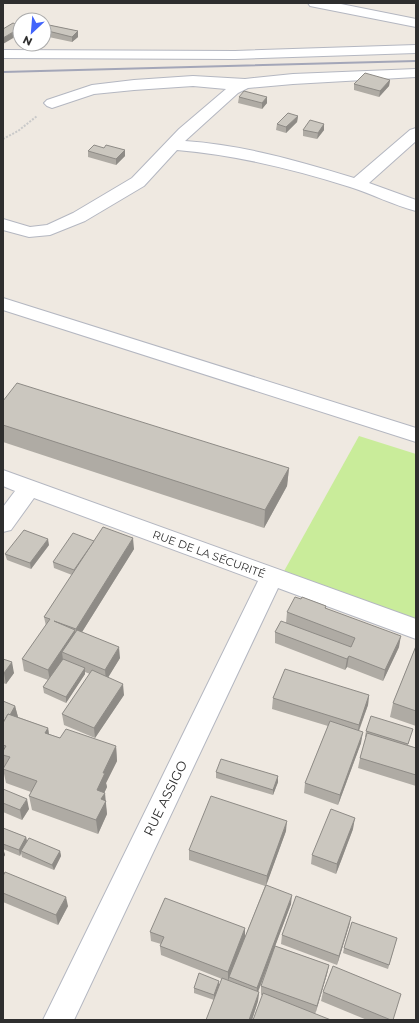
<svg xmlns="http://www.w3.org/2000/svg" width="419" height="1023" font-family="Montserrat,sans-serif">
	<style>
		.pitch { fill: #c9ec9a }
		.lines { fill: none; stroke-linecap: round; stroke-linejoin: round }
		.street-casing { stroke: #b4b7c1; stroke-width: 2 }
		.path { stroke: #c9c9c9; stroke-width: 2; stroke-dasharray: 2 1.5; stroke-linecap: butt }
		.street { fill: #fff; fill-rule: evenodd }
		.rail { stroke: #a3a6b8; stroke-width: 2 }
		.wall { fill: #afaba4 }
		.shaded-wall { fill: #8e8b86 }
		.building { fill: #cbc7bf; stroke: #8e8b86 }
		.labels { text-anchor: middle; stroke-width: 3; stroke-linejoin: round; paint-order: stroke }
		.street-label { font-size: 11px; fill: #2e2e2e; stroke: #fff }
		.near-street-label { font-size: 13px; fill: #2e2e2e; stroke: #fff }
	</style>
	<rect width="100%" height="100%" fill="#efe9e1"/>
	<path class="pitch" d="M359 436 416 454V621L283 573Z"/>
	<g class="lines">
		<g class="street-casing">
			<g id="street">
				<path d="M308 3H336L416 19V27L315 7 310 6Z"/>
				<path d="M416 45V53L235 59 3 58V50L235 51Z"/>
				<path d="M416 69V77L293 84 248 88 238 93 185 141C243 145 299 161 354 178L410 130 416 128V141L369 183 416 200V211C393 205 372 194 350 187 293 169 236 155 177 150L144 186 85 221 50 235 29 237 3 230V219L30 227 47 225 73 213 132 178 179 129 226 89 193 86 134 90 94 94 52 108 47 106 44 103 47 100 92 85 134 80 193 76 245 79 293 74Z"/>
				<path d="M3 298 416 428V442L3 310Z"/>
				<path d="M3 470 416 619V639L278 588 74 1020H43L258 581 34 498 11 530 3 532V507L15 491 3 486Z"/>
			</g>
		</g>
		<path class="path" d="M3 139 18 131 37 116"/>
		<use href="#street" class="street"/>
		<path class="rail" d="M3 72 416 61"/>
	</g>
	<g class="wall">
		<path d="M44 24 78 31V37L72 42 44 36Z"/>
		<path d="M390 80 389 86 379 97 354 90V84Z"/>
		<path d="M239 97H267V103L262 109 238 103Z"/>
		<path d="M298 116 297 122 286 133 276 130 277 124Z"/>
		<path d="M324 124V130L317 139 303 136V130Z"/>
		<path d="M104 148 125 150V156L116 165 88 157V151Z"/>
		<path d="M3 401 289 468 287 486 264 528 3 442Z"/>
		<path d="M94 541 134 549 82 632 120 658 108 677 124 695 95 738 64 725 62 714 90 674 85 672V674L66 703 44 693 43 687 48 680 24 671 22 659 46 626 44 617 72 575 54 568 53 562Z"/>
		<path d="M49 545 31 569 7 560 5 554Z"/>
		<path d="M301 599 326 606V608L399 647 383 681 347 667 345 670 275 643V632L286 623 287 612Z"/>
		<path d="M416 646V726L390 717 393 703Z"/>
		<path d="M3 659 14 673 6 684 3 683Z"/>
		<path d="M369 695 368 705 359 731 361 743 338 805 304 793 305 783 328 726 272 709 273 698Z"/>
		<path d="M3 701 15 706 18 717 48 728 49 734 60 738 116 746 117 761 106 783 107 787 104 793 107 814 98 834 32 810 29 796 31 792 6 783 3 769 4 767 3 761Z"/>
		<path d="M366 731 411 734 408 745 416 748V786L358 768 360 758 366 737H365Z"/>
		<path d="M216 772 278 776V782L273 795 216 778Z"/>
		<path d="M3 789 29 809 22 820 3 812Z"/>
		<path d="M3 828 26 837 27 841 60 851 61 856 54 870 22 857 21 853 20 856 3 849 5 855 3 858Z"/>
		<path d="M353 829 336 874 311 864 312 855Z"/>
		<path d="M286 831 266 885 291 904 275 946 329 965 327 974 315 1014 261 995V986L270 961 258 992H259L258 1001 252 1020H206L222 979 161 955 160 946 161 944 151 941 150 932 245 928V937L265 886 189 860V850Z"/>
		<path d="M3 876 68 906 58 925 3 902Z"/>
		<path d="M351 917 349 926 337 965 281 944 282 935Z"/>
		<path d="M397 938 388 969 343 953 344 948Z"/>
		<path d="M219 986 214 1000 194 993V988Z"/>
		<path d="M323 992 393 1020H367L321 1001Z"/>
	</g>
	<g class="shaded-wall">
		<path d="M20 28V34L3 44V38Z"/>
		<path d="M78 31V37L72 42V37Z"/>
		<path d="M390 80 389 86 379 97 380 91Z"/>
		<path d="M267 97V103L262 109V103Z"/>
		<path d="M298 116 297 122 286 133V127Z"/>
		<path d="M324 124V130L317 139 318 133Z"/>
		<path d="M125 150V156L116 165V159Z"/>
		<path d="M289 468 287 486 264 528 265 510Z"/>
		<path d="M133 538 134 549 77 640 76 629Z"/>
		<path d="M48 539 49 545 31 569 30 563Z"/>
		<path d="M75 630 77 641 62 652 63 660 50 681 48 670Z"/>
		<path d="M401 636 399 647 383 681 385 670Z"/>
		<path d="M119 647 120 658 106 681 105 670Z"/>
		<path d="M349 656 347 667 345 670 347 659Z"/>
		<path d="M12 662 14 673 6 684 4 673Z"/>
		<path d="M85 668V674L66 703V697Z"/>
		<path d="M123 684 124 695 95 738 94 728Z"/>
		<path d="M369 695 368 705 357 735 359 725Z"/>
		<path d="M15 706 18 717 3 725Z"/>
		<path d="M48 728 50 742 45 733Z"/>
		<path d="M363 732 361 743 338 805 340 795Z"/>
		<path d="M116 746 117 761 106 783 107 787 99 804 97 790 103 773Z"/>
		<path d="M278 776V782L273 795V790Z"/>
		<path d="M105 793 107 814 98 834 96 820 101 799Z"/>
		<path d="M27 799 29 809 22 820 20 810Z"/>
		<path d="M355 818 353 829 336 874 337 864Z"/>
		<path d="M287 821 286 831 266 886 267 876Z"/>
		<path d="M26 837 27 842 21 851V853L20 856 19 850Z"/>
		<path d="M3 848 5 855 3 858Z"/>
		<path d="M60 851 61 856 54 870 52 865Z"/>
		<path d="M292 895 291 904 256 997 257 988Z"/>
		<path d="M66 897 68 906 58 925 56 915Z"/>
		<path d="M351 917 349 926 337 965 339 956Z"/>
		<path d="M245 928V938L228 981V972Z"/>
		<path d="M329 965 327 974 315 1015 317 1006Z"/>
		<path d="M219 981V986L214 1000V995Z"/>
		<path d="M259 992 258 1001 252 1020H249Z"/>
	</g>
	<g class="building">
		<path d="M13 23 20 26V28L3 38V29Z"/>
		<path d="M44 24 78 31 72 37 44 30Z"/>
		<path d="M365 73 390 80 380 91 354 84Z"/>
		<path d="M244 91 267 97 262 103 239 97Z"/>
		<path d="M288 113 298 116 286 127 277 124Z"/>
		<path d="M310 120 324 124 318 133 303 130Z"/>
		<path d="M94 145 104 148 106 145 125 150 116 159 88 151Z"/>
		<path d="M17 383 289 468 265 510 3 425V401Z"/>
		<path d="M103 527 133 538 76 629 54 621 75 630 48 670 22 659 50 619 44 617Z"/>
		<path d="M24 530 48 539 30 563 5 554Z"/>
		<path d="M73 533 94 541 74 570 53 562Z"/>
		<path d="M295 597 301 599 302 597 326 606 325 608 401 636 385 670 349 656 347 659 275 632 281 621 351 647 355 638 287 612Z"/>
		<path d="M77 630 119 647 105 670 62 652Z"/>
		<path d="M416 646V711L393 703Z"/>
		<path d="M3 659 12 662 4 673H3Z"/>
		<path d="M63 659 85 668 66 697 43 687Z"/>
		<path d="M285 669 369 695 359 725 273 698Z"/>
		<path d="M92 670 123 684 94 728 62 714Z"/>
		<path d="M3 701 15 706 10 715 8 714 3 723Z"/>
		<path d="M8 714 48 728 45 733 60 738 66 729 116 746 103 773H105L97 790 105 793 101 799 106 801 96 820 29 796 37 781 3 769 10 757 3 755V751L6 746 3 745V723Z"/>
		<path d="M371 716 413 729 408 744 366 731Z"/>
		<path d="M330 721 363 732 340 795 305 783Z"/>
		<path d="M367 733 416 748V775L360 758Z"/>
		<path d="M221 759 278 776 273 790 216 772Z"/>
		<path d="M3 789 27 799 20 810 3 803Z"/>
		<path d="M211 796 287 821 267 876 189 850Z"/>
		<path d="M331 809 355 818 337 864 312 855Z"/>
		<path d="M3 828 26 837 19 850 3 844Z"/>
		<path d="M29 838 60 851 52 865 21 851Z"/>
		<path d="M5 872 66 897 56 915 3 893V876Z"/>
		<path d="M266 885 292 895 257 988 229 977Z"/>
		<path d="M296 896 351 917 339 956 282 935Z"/>
		<path d="M165 898 245 928 228 972 160 946 164 937 150 932Z"/>
		<path d="M352 922 397 938 389 965 344 948Z"/>
		<path d="M275 946 329 965 317 1006 261 986Z"/>
		<path d="M333 966 401 994 393 1020H391L323 992Z"/>
		<path d="M199 973 219 981 214 995 194 988Z"/>
		<path d="M222 978 259 992 249 1020H206Z"/>
		<path d="M263 993 331 1020H253Z"/>
	</g>
	<g class="labels">
		<g class="street-label">
			<text transform="translate(209 554) rotate(20)" y="4">RUE DE LA SÉCURITÉ</text>
		</g>
		<g class="near-street-label">
			<text transform="translate(165 798) rotate(-64)" y="5">RUE ASSIGO</text>
		</g>
	</g>
	<rect width="419" height="1023" fill="none" stroke="#2e2e2e" stroke-width="8"/>
	<g transform="translate(32 32) rotate(206)"><circle r="19" fill="#ffffff" stroke="#ababab"/>
	<path d="M0-3L7 15L0 10L-7 15Z" fill="#4264fb"/>
	<text y="-6" font-size="11" font-weight="bold" text-anchor="middle" fill="#2e2e2e">N</text>
	</g>
</svg>
